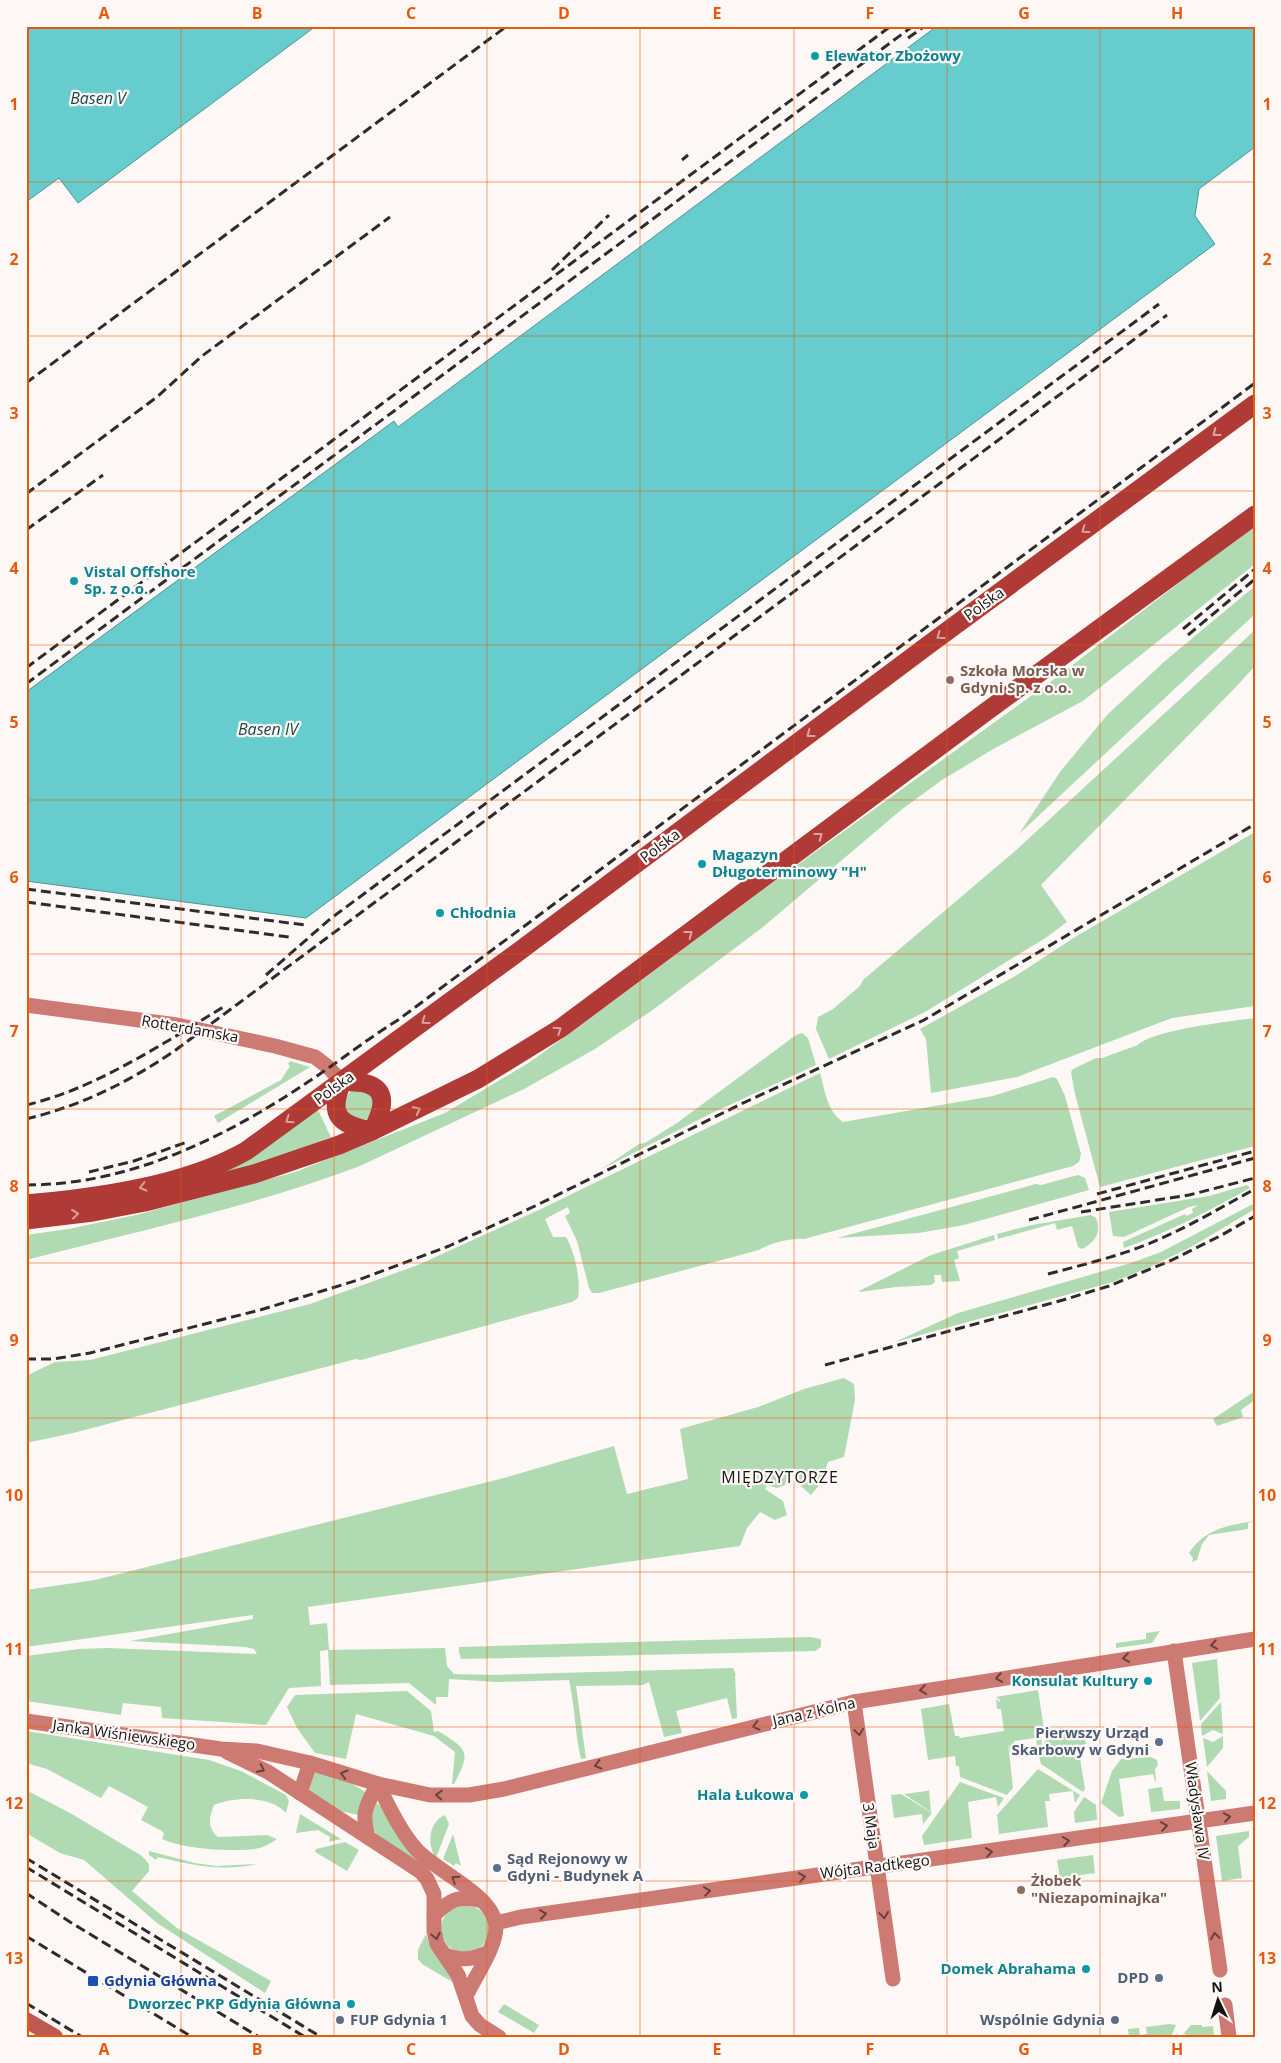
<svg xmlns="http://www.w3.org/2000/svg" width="1281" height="2063" font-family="'Open Sans',sans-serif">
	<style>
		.green { fill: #afdab2 }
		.water { fill: #67cccd; stroke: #4e9595 }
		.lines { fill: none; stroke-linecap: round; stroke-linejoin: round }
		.secondary { stroke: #cd7a72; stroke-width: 15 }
		.primary { stroke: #be5952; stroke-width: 16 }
		.highway { stroke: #b03a36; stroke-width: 19 }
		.rail { stroke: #2e2c2b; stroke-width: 3; stroke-dasharray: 10 5; stroke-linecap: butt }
		.oneway { stroke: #daa2a0 }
		.oneway2 { stroke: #68423e }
		.grid { fill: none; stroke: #e8590c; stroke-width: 1; stroke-opacity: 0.55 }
		.culture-dot { fill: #0f9aa8; stroke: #fdf8f6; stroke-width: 2 }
		.education-dot { fill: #8d6e63; stroke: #fdf8f6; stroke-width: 2 }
		.service-dot { fill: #5c6f8a; stroke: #fdf8f6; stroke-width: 2 }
		.transit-dot { fill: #1a4fb4; stroke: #fdf8f6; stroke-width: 2 }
		.labels { text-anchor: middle; stroke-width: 4.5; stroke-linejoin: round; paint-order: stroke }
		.culture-label { font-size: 15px; font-weight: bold; fill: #0d838f; stroke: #fdf8f6; text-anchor: start }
		.street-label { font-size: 15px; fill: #151413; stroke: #fdf8f6 }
		.education-label { font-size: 15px; font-weight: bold; fill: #785e54; stroke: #fdf8f6; text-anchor: start }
		.service-label { font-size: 15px; font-weight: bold; fill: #4e5e75; stroke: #fdf8f6; text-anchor: end }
		.transit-label { font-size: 15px; font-weight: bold; fill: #164399; stroke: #fdf8f6; text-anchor: start }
		.water-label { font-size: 16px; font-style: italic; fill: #1b4949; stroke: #fdf8f6 }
		.neighbourhood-label { font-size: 16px; letter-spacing: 1px; fill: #151413; stroke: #fdf8f6 }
		.neatline { fill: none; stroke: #e8590c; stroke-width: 2 }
		.grid-label { font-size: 16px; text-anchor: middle; font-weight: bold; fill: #e8590c }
	</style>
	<rect width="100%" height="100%" fill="#fdf8f6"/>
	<g class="green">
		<path d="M1255 527V564L1083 701 995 748 942 780 901 810 763 927 654 1009 595 1049 524 1089 360 1166C252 1207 138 1231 26 1260V1235L68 1229 136 1215 295 1172 445 1113 530 1062 596 1014 764 889 1057 677 1202 565Z"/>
		<path d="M1255 586V614L1019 834 1060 772 1107 715 1165 661Z"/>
		<path d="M1255 630V666L1234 689 1041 885 1067 922 1047 937 925 1012 829 1059 816 1029 818 1017 833 1009 860 986 863 980 1014 852Z"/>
		<path d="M1255 832V1006L1172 1018 1017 1077 931 1093 926 1039 920 1029 1017 975 1075 937Z"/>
		<path d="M1255 1018V1146L1100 1187 1075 1094 1071 1072 1073 1069 1096 1058H1102L1138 1045C1152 1030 1232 1021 1255 1018Z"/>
		<path d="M802 1033 808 1038 816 1065 710 1114 602 1169 639 1144 645 1143 677 1123 796 1035Z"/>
		<path d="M290 1061 310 1067 218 1123 214 1116 281 1080 290 1066 288 1064Z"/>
		<path d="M820 1073C825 1091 827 1111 843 1122L993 1096 1053 1077 1057 1079 1065 1096 1081 1154 1079 1162 1073 1166 804 1239C791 1238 770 1243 759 1250L599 1293H592L589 1288 577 1241 565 1216 570 1213 568 1207 545 1219 553 1237H566C575 1252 581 1281 578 1298L572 1302 361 1360 356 1359 73 1433 26 1443V1376L55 1362 90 1360 310 1304 418 1265 541 1209Z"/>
		<path d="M355 1089 365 1090 374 1100 370 1117 365 1120 347 1115 344 1100 350 1092Z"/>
		<path d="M317 1108 331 1137 237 1174 179 1185Z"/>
		<path d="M1078 1175 1085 1178 1089 1190 964 1225 919 1233 837 1238 1036 1184 1041 1185Z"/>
		<path d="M1247 1185 1250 1188C1209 1211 1169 1232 1124 1248L1123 1242 1185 1214 1186 1216 1193 1213 1192 1209 1198 1205 1189 1207 1124 1237 1113 1236 1109 1212 1209 1196Z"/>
		<path d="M1255 1203V1209L1191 1247 1152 1266 1113 1282 895 1342 958 1313 1131 1263 1161 1252Z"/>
		<path d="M1091 1215 1096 1218C1102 1233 1095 1242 1082 1249L1078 1247 1072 1226 1057 1230 1055 1223 998 1239 997 1234 1032 1225Z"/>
		<path d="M994 1235 995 1240 957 1251 959 1258 954 1260 960 1281 942 1282 941 1275H934L935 1282 931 1285 896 1287 860 1292 859 1291 931 1255Z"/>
		<path d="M844 1378 854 1384 855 1400 844 1457 828 1462 821 1483 811 1495 796 1482 797 1469H789L785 1485 777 1488 767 1485 765 1489 783 1501 787 1515 775 1520 760 1512 747 1528 740 1546 308 1607 310 1625 327 1623 329 1650 445 1648 447 1666 454 1674 493 1675 733 1668 736 1675H735L737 1718 732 1719 727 1698 676 1711 682 1733 664 1737 649 1682 643 1685 576 1686 586 1758 581 1759C575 1734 575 1707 569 1680L496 1682 449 1679 448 1697H436V1705L409 1683 330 1685 328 1650 320 1651 321 1686 289 1688 266 1725 162 1718 161 1707 123 1703 121 1715 26 1701V1656L79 1649 108 1648 257 1654 254 1649 245 1647 130 1641 253 1619V1615L26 1647V1590L95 1580 504 1478 614 1446 627 1494 688 1479 680 1429 758 1407 804 1389Z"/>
		<path d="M1255 1391V1400L1241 1410 1243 1417 1217 1426 1213 1419Z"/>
		<path d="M1255 1521 1248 1523V1529L1209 1535 1202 1544 1197 1560 1192 1562 1193 1558 1189 1553C1205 1529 1228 1525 1255 1521Z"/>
		<path d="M1160 1631 1152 1643 1116 1648V1643L1146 1639V1633Z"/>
		<path d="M810 1637 821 1639V1647L815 1651 461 1659 459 1652V1647Z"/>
		<path d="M1217 1659 1220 1698 1200 1721 1192 1663Z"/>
		<path d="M1038 1690 1044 1730 1034 1731 1035 1737 1041 1736 1042 1747 1037 1748 1036 1738 1014 1741 1015 1750 1010 1751 1008 1743 1013 1788 1007 1795 960 1777 959 1766H956L955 1756 928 1760 921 1709 949 1704 955 1736H959L960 1738 1004 1731 1001 1709H997L996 1699 1000 1702V1700L996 1697Z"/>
		<path d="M407 1691 431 1711 434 1732 438 1731C467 1749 472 1751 454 1784H452L455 1752 434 1736 356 1714 346 1759 315 1753 297 1728 287 1707 295 1695Z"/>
		<path d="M1221 1702 1223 1734 1213 1730 1202 1736 1201 1724Z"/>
		<path d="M26 1731 209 1760 241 1771 286 1795 289 1801 286 1813C270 1795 235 1797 214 1805 209 1818 207 1827 218 1837L267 1835 277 1839C272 1842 266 1846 260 1848 236 1853 184 1849 162 1839L164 1834 162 1831 141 1820 148 1807 109 1786 101 1798 47 1769 26 1763Z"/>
		<path d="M1063 1735H1071L1073 1738H1085L1086 1744 1078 1746 1085 1789 1083 1792 1041 1764 1038 1752 1045 1750 1044 1742 1052 1737Z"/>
		<path d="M1223 1736V1748L1207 1767 1203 1738 1213 1742Z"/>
		<path d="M1151 1757 1157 1760 1158 1765 1155 1769 1156 1781H1155L1153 1774 1119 1779 1124 1816 1119 1817 1101 1803 1112 1771 1121 1759Z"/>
		<path d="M1038 1769 1080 1795 1075 1803 1073 1791 1049 1794 1050 1801H1045L1048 1827 999 1834 997 1815Z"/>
		<path d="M1207 1771 1226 1791V1799L1211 1801Z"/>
		<path d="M316 1772 346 1780 367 1793 358 1815 340 1811 308 1792 313 1773Z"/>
		<path d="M960 1782 1004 1798 998 1807 996 1797 968 1802 972 1838 924 1845 922 1836Z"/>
		<path d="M1162 1787 1164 1801H1180V1809L1151 1812 1148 1789Z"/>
		<path d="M26 1790 70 1813 142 1856 149 1864V1871L132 1891 177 1928 271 1981 265 1993 157 1923 84 1860 60 1853 26 1833Z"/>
		<path d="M929 1790 931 1812 904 1794 927 1791Z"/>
		<path d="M901 1794 932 1813 923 1824 922 1814 894 1818 891 1795Z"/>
		<path d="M1084 1797 1096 1805 1097 1820 1075 1823 1074 1812Z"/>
		<path d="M376 1802 382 1808 418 1862C403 1853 367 1837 370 1816 370 1812 374 1806 376 1802Z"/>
		<path d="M300 1814 341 1839 329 1842 330 1837 318 1830 296 1833Z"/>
		<path d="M445 1815 449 1824 436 1858C426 1844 429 1822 445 1815Z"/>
		<path d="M1249 1831V1837L1238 1846 1242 1878 1222 1881 1216 1836Z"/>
		<path d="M453 1834 461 1866 456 1863 454 1866 443 1859Z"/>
		<path d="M345 1842 359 1850 347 1871 315 1852 316 1849Z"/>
		<path d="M149 1851 195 1863 216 1866 257 1864C223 1872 191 1865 158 1857L156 1860 149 1855Z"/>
		<path d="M1093 1855 1095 1873 1060 1878 1057 1860Z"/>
		<circle cx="465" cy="1929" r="24"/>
		<path d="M426 1934 432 1950 446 1965 454 1983 422 1964 418 1959V1950Z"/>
		<path d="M504 2004 539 2025 534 2033 498 2012Z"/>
		<path d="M1170 2024 1176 2025 1171 2037H1129L1128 2029 1139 2028 1140 2035 1147 2034 1146 2027Z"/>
		<path d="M1191 2025H1202V2027L1213 2026 1214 2037H1187L1184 2033Z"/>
	</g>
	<g class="water">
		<path d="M26 26H316L78 203 59 178 26 202Z"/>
		<path d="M937 26H1255V147L1199 189 1195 216 1215 244 306 918 26 881V692L394 421 398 427Z"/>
	</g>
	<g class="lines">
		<g class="secondary">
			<path d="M26 1005 177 1025 275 1046 315 1057 328 1067 342 1082"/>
			<path d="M1174 1651 1220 1970"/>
			<path d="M854 1702 893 1979"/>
			<path d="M26 1721 221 1749 257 1751 310 1763 378 1784 430 1795H469L504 1789 854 1702 1255 1639"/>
			<path d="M227 1752 268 1772 421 1872 427 1879 434 1894V1931L437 1944 458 1975 472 2016 480 2025 499 2037"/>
			<path d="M378 1784C388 1806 400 1831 416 1849 435 1871 495 1895 496 1927 496 1947 475 1977 466 1996"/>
			<path d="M300 1793 310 1763"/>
			<path d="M368 1837C361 1813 366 1805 378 1784"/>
			<path d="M434 1915C451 1899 457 1896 480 1900"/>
			<path d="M496 1923 521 1917 1255 1813"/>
			<path d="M445 1955C462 1961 472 1960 489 1952"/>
			<path d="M1225 2005 1229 2037"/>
		</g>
		<path class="primary" d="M26 2020 55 2037"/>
		<g class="highway">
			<path d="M342 1082C383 1080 391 1096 372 1131"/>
			<path d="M342 1082C328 1115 339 1125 372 1131"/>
			<path d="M26 1204C96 1198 184 1186 246 1151L510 958 931 643 1255 404"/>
			<path d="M26 1220 93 1212 145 1202 254 1174 339 1145 372 1131 478 1079 561 1028 987 711 1255 515"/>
		</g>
		<g class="rail">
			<path d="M908 38 925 26"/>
			<path d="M682 160 688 155"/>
			<path d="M552 270 609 215"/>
			<path d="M26 383 507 26"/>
			<path d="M26 494 157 397 202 356 390 217"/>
			<path d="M26 530 103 475"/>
			<path d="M1183 629 1255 569"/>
			<path d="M1188 635 1255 579"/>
			<path d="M26 668 891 26"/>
			<path d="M26 684 913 26"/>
			<path d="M26 889 305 925"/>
			<path d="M26 902 289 937"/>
			<path d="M266 975 330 919 1159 304"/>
			<path d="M26 1105C95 1089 164 1043 225 1006"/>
			<path d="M26 1119C80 1106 127 1083 173 1052L1167 315"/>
			<path d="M89 1172 134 1161 187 1142"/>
			<path d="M26 1185C132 1185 228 1136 314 1078 342 1059 369 1038 398 1020L1255 383"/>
			<path d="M1097 1194 1255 1151"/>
			<path d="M1081 1212 1189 1195 1255 1178"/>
			<path d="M1029 1220 1255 1158"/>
			<path d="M1048 1274C1082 1265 1116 1257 1148 1244 1185 1229 1220 1208 1255 1189"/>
			<path d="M26 1359H53L90 1353 260 1310 358 1280 449 1246 535 1206 741 1104 924 1020 1255 824"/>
			<path d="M825 1365 1063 1300 1109 1286 1172 1260 1220 1236 1255 1216"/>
			<path d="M26 1858 321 2037"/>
			<path d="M26 1867 305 2037"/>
			<path d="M26 1893 70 1922 259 2037"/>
			<path d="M26 1936 192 2037"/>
			<path d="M26 2003 82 2037"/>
		</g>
	</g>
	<defs><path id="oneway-chevron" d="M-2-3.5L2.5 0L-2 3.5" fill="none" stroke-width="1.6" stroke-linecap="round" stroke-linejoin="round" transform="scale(1.25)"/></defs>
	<g class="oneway">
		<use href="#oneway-chevron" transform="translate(1216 433) rotate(143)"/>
		<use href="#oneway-chevron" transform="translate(1085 530) rotate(144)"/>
		<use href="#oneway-chevron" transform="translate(940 636) rotate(144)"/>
		<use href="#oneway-chevron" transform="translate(810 734) rotate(143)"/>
		<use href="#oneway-chevron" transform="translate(819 836) rotate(-37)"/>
		<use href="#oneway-chevron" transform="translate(689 934) rotate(-37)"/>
		<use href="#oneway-chevron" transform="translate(425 1021) rotate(144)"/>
		<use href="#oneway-chevron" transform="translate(558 1030) rotate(-34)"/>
		<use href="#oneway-chevron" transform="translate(417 1110) rotate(-26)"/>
		<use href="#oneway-chevron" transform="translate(289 1120) rotate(145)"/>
		<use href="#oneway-chevron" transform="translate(143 1187) rotate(166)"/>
		<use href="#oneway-chevron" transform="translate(75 1214) rotate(-7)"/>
	</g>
	<g class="oneway2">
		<use href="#oneway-chevron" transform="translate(1214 1645) rotate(171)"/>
		<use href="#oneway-chevron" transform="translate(1126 1658) rotate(172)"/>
		<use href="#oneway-chevron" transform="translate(999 1678) rotate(171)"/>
		<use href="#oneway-chevron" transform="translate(923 1690) rotate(171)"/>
		<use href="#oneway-chevron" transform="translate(756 1726) rotate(166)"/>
		<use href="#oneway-chevron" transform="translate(859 1732) rotate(82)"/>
		<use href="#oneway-chevron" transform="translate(598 1765) rotate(166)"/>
		<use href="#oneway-chevron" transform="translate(261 1769) rotate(27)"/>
		<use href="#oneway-chevron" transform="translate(344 1774) rotate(-163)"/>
		<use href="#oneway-chevron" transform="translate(439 1795) rotate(-177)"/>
		<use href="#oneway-chevron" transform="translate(1227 1817) rotate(-8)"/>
		<use href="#oneway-chevron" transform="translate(1164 1826) rotate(-8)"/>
		<use href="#oneway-chevron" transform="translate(1066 1841) rotate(-9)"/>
		<use href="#oneway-chevron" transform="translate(989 1852) rotate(-8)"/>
		<use href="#oneway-chevron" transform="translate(802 1877) rotate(-8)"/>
		<use href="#oneway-chevron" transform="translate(455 1879) rotate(-147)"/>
		<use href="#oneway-chevron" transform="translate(707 1891) rotate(-8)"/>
		<use href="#oneway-chevron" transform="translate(543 1914) rotate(-8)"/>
		<use href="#oneway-chevron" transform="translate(884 1915) rotate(82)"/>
		<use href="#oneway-chevron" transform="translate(436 1936) rotate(77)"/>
		<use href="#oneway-chevron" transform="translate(1215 1936) rotate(-98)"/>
	</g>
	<path class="grid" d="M181 26V2037M334 26V2037M487 26V2037M640 26V2037M794 26V2037M947 26V2037M1100 26V2037M26 182H1255M26 336H1255M26 491H1255M26 645H1255M26 800H1255M26 954H1255M26 1109H1255M26 1263H1255M26 1418H1255M26 1572H1255M26 1727H1255M26 1881H1255"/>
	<g class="culture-dot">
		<circle cx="815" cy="56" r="5"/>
		<circle cx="74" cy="581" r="5"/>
		<circle cx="702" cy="864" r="5"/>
		<circle cx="440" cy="913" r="5"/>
		<circle cx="1148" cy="1681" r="5"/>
		<circle cx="804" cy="1795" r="5"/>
		<circle cx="1086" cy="1969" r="5"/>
		<circle cx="351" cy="2004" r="5"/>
	</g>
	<g class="education-dot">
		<circle cx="950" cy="680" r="5"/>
		<circle cx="1021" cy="1890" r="5"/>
	</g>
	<g class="service-dot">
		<circle cx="1159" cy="1742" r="5"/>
		<circle cx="497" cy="1868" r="5"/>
		<circle cx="1159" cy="1978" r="5"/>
		<circle cx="340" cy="2020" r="5"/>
		<circle cx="1115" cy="2020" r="5"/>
	</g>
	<rect class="transit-dot" x="87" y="1975" width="12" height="12" rx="2.5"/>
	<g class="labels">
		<g class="culture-label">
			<text x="825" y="61">Elewator Zbożowy</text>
			<text x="84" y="577">Vistal Offshore<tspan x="84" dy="17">Sp. z o.o.</tspan></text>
			<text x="712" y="860">Magazyn<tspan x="712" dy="17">Długoterminowy "H"</tspan></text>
			<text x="450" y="918">Chłodnia</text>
			<text x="1138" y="1686" text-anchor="end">Konsulat Kultury</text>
			<text x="794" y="1800" text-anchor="end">Hala Łukowa</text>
			<text x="1076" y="1974" text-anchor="end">Domek Abrahama</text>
			<text x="341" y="2009" text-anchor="end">Dworzec PKP Gdynia Główna</text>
		</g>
		<g class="street-label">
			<text transform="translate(984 604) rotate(-36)" y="5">Polska</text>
			<text transform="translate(660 846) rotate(-37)" y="5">Polska</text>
			<text transform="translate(190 1029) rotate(10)" y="5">Rotterdamska</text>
			<text transform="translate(334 1088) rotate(-36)" y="5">Polska</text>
			<text transform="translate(814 1712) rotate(-13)" y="5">Jana z Kolna</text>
			<text transform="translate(124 1735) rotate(8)" y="5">Janka Wiśniewskiego</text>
			<text transform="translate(1197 1811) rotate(82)" y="5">Władysława IV</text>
			<text transform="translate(871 1826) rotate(82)" y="5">3 Maja</text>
			<text transform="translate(875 1867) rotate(-7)" y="5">Wójta Radtkego</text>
		</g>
		<g class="education-label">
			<text x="960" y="676">Szkoła Morska w<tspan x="960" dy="17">Gdyni Sp. z o.o.</tspan></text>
			<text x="1031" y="1886">Żłobek<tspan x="1031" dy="17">"Niezapominajka"</tspan></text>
		</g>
		<g class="service-label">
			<text x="1149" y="1738">Pierwszy Urząd<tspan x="1149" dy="17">Skarbowy w Gdyni</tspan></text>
			<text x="507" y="1864" text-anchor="start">Sąd Rejonowy w<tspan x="507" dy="17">Gdyni - Budynek A</tspan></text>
			<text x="1149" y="1983">DPD</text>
			<text x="350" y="2025" text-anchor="start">FUP Gdynia 1</text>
			<text x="1105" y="2025">Wspólnie Gdynia</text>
		</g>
		<g class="transit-label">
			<text x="104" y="1986">Gdynia Główna</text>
		</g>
		<g class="water-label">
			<text x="98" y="104">Basen V</text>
			<text x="268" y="735">Basen IV</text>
		</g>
		<g class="neighbourhood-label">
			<text x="780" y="1483">MIĘDZYTORZE</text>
		</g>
	</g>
	<rect width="1281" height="2063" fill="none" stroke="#fdf8f6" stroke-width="55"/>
	<g transform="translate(1218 2000) rotate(356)" stroke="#fdf8f6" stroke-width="4" paint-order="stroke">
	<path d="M0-4L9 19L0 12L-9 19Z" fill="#151413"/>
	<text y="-8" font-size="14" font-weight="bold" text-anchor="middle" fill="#151413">N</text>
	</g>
	<rect x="28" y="28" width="1226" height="2008" class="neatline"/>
	<g class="grid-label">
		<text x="104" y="19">A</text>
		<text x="257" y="19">B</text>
		<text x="411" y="19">C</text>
		<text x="564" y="19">D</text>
		<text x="717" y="19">E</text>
		<text x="870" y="19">F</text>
		<text x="1024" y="19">G</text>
		<text x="1177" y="19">H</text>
		<text x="14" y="110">1</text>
		<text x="1267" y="110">1</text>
		<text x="14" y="265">2</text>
		<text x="1267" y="265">2</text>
		<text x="14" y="419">3</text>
		<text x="1267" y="419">3</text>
		<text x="14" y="574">4</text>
		<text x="1267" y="574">4</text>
		<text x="14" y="728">5</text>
		<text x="1267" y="728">5</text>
		<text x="14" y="883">6</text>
		<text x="1267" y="883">6</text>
		<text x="14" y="1037">7</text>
		<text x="1267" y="1037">7</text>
		<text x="14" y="1192">8</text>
		<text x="1267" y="1192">8</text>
		<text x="14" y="1346">9</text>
		<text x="1267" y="1346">9</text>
		<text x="14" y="1501">10</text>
		<text x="1267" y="1501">10</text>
		<text x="14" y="1655">11</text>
		<text x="1267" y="1655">11</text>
		<text x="14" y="1809">12</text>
		<text x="1267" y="1809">12</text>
		<text x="14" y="1964">13</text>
		<text x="1267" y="1964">13</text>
		<text x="104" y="2055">A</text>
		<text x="257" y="2055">B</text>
		<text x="411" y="2055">C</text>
		<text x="564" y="2055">D</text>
		<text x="717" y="2055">E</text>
		<text x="870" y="2055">F</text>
		<text x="1024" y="2055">G</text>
		<text x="1177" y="2055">H</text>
	</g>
</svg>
